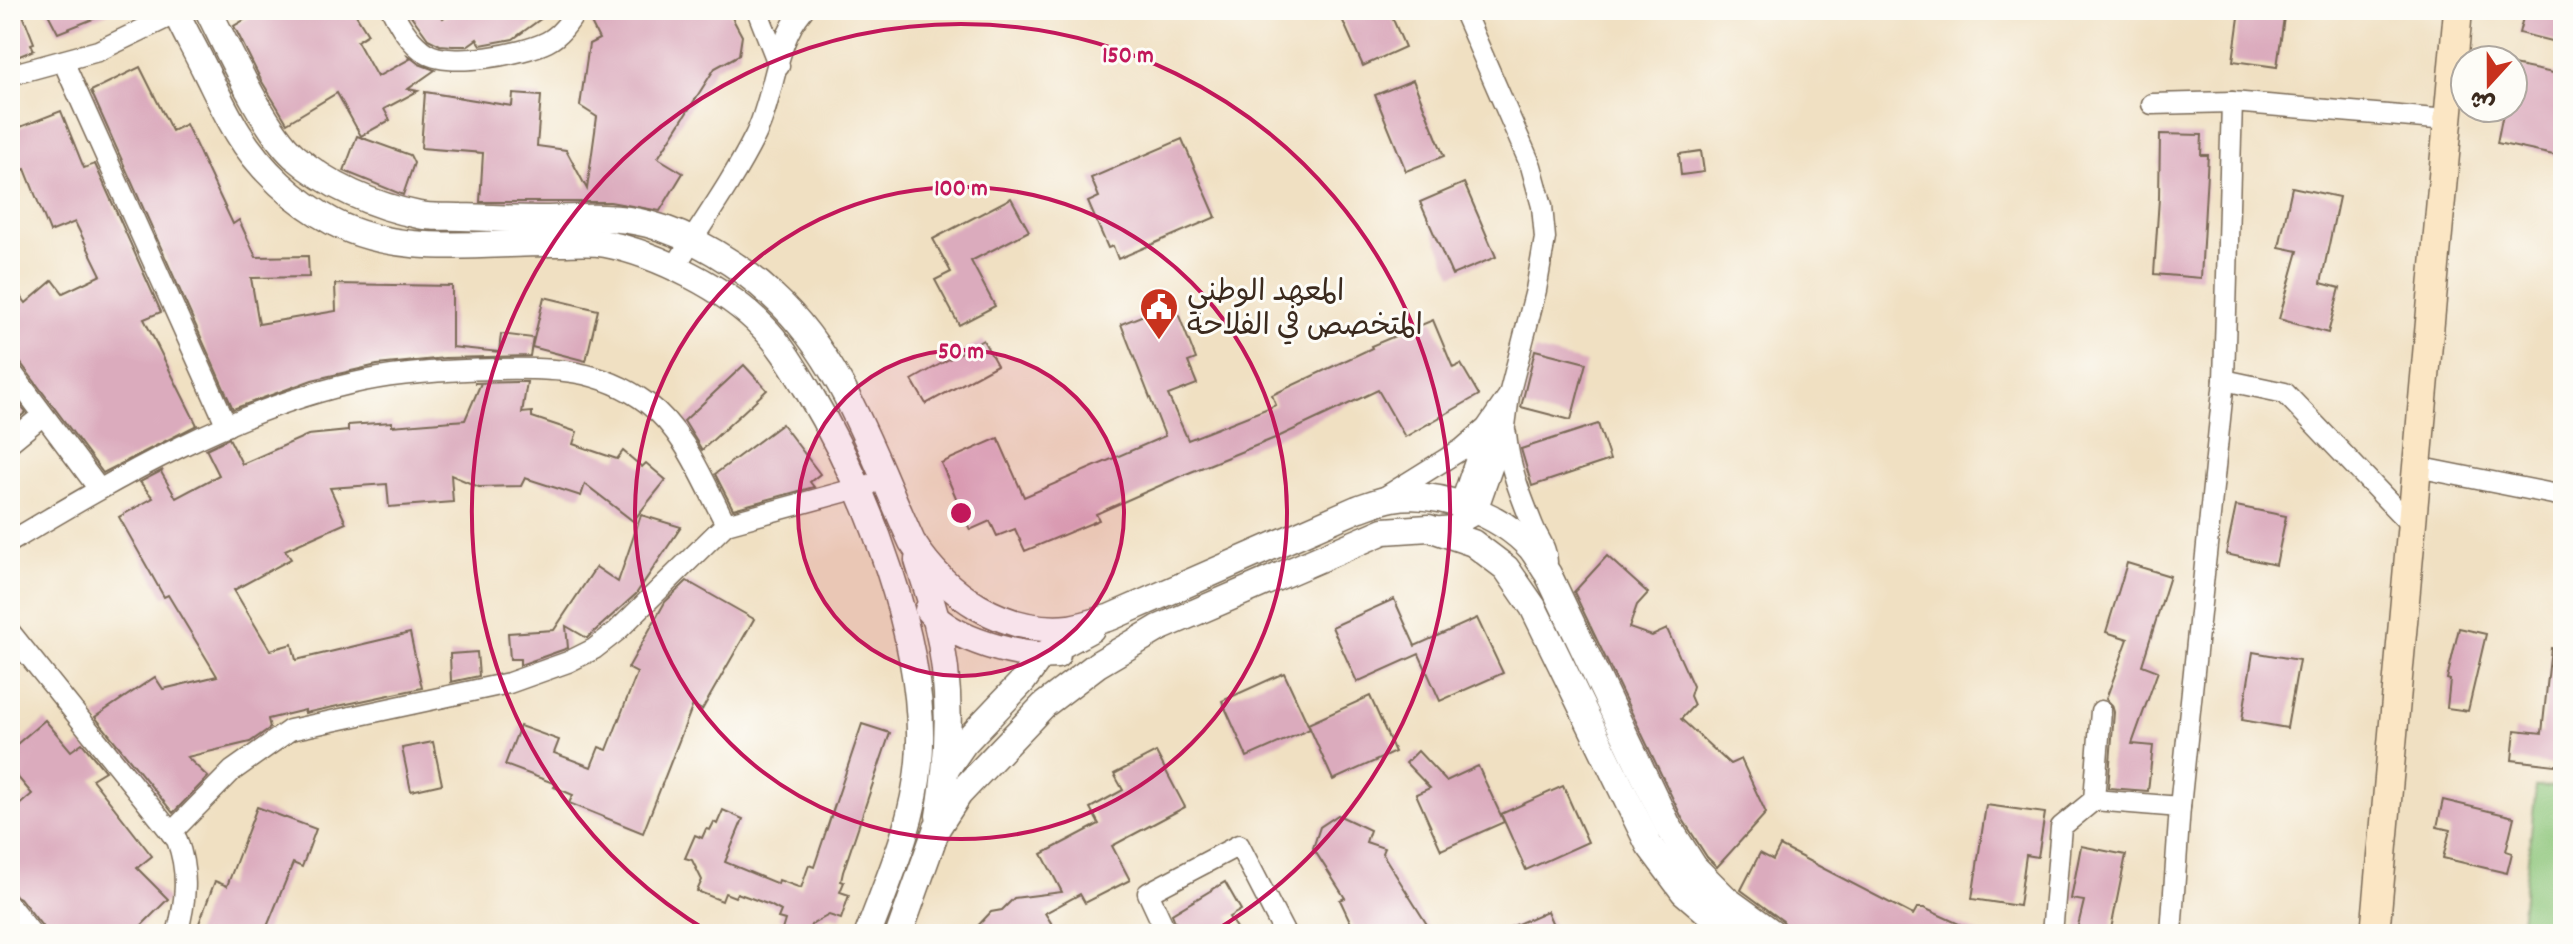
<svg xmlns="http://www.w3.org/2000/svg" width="2573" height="944" font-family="Dekko,'Playpen Sans Arabic',sans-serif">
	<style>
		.green { fill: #8cc579; stroke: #64784c; stroke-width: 2 }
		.building { fill: #dbabbd }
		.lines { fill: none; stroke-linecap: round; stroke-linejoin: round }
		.minor-casing { stroke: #7a6a57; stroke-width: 23 }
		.tertiary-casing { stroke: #7a6a57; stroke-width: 29 }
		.secondary-casing { stroke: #7a6a57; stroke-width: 31 }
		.minor { stroke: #fff; stroke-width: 20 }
		.tertiary { stroke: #fff; stroke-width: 26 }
		.secondary { stroke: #fbe6c4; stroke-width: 28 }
		.ring { fill: none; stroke: #c2185b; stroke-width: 4 }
		.labels { text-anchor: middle; stroke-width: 6; stroke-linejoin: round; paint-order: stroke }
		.poi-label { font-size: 30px; fill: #3b2a1e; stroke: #fdfcf7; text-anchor: start }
		.centre { fill: #c2185b; stroke: #fdfcf7; stroke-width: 4 }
		.ring-label { font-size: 24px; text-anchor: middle; font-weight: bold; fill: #c2185b; stroke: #fdfcf7; stroke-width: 6; stroke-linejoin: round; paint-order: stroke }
	</style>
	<rect width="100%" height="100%" fill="#fdfcf7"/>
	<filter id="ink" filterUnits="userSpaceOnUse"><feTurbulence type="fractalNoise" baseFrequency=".0125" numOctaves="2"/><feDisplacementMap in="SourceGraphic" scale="16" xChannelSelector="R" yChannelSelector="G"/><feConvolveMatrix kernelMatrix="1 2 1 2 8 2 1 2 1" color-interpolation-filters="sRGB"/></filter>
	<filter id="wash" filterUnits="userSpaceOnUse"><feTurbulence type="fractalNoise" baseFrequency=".006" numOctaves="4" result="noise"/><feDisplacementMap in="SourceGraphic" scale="32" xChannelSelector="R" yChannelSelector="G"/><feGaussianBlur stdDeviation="1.8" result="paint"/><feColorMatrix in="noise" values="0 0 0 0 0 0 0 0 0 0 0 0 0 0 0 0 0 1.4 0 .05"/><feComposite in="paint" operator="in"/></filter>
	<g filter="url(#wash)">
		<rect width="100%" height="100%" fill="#f0e0c2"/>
		<path class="green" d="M2563 786V925L2521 922 2536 787Z"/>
		<g id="blocks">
			<g class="building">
				<path d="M10 10H21L34 43 31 44 34 50 10 60Z"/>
				<path d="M46 10H113V11L58 33Z"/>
				<path d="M261 10H353L368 34 357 41 377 77 410 59 406 54 419 64 435 70 408 89 418 91 384 109 390 120 361 136 337 93 287 123 261 80 234 26Z"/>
				<path d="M407 10H437L443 18 454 10H553L513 39 481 45 477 39 467 46H453L440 45 428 39Z"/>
				<path d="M596 10H728L742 36 739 55 715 68 658 158 683 173 660 211 610 202H480L483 153 421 148 425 92 512 106 513 94 541 96 537 146 566 150 587 189 597 117 580 106 589 44 599 39 590 21Z"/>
				<path d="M1338 10H1389L1405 47 1363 66Z"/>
				<path d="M2240 10H2285L2277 67 2233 61Z"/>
				<path d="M2525 10H2563V44L2519 33Z"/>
				<path d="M2513 65 2563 75V157L2497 143 2504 108H2513Z"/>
				<path d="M140 67 172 131 186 124 233 224 239 220 256 257 308 256 309 277 251 278 259 324 336 311 335 284 452 286V347L499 352 501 334 533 338 530 356 445 358 377 365 312 380 233 409 91 91Z"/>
				<path d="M1413 80 1444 156 1406 171 1375 95Z"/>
				<path d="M61 111 84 168 95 164 161 312 144 319 197 425 103 473 20 362 10 357V282L26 303 53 280 63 293 101 275 75 222 50 232 25 169 22 170 10 140V131Z"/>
				<path d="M2160 134 2202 135 2201 155H2208L2201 278 2154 274 2159 198Z"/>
				<path d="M357 136 410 155 414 163 403 195 344 171Z"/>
				<path d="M1182 139 1216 217 1118 259 1113 246 1108 248 1088 202 1099 197 1091 178Z"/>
				<path d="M1701 151 1704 172 1681 175 1679 154Z"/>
				<path d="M1464 183 1496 257 1452 275 1420 202Z"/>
				<path d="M2292 187 2339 197 2321 283 2340 288 2328 333 2279 319 2298 251 2279 247Z"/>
				<path d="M1011 198 1029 231 971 261 995 306 959 325 935 280 951 272 933 239Z"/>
				<path d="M544 297 598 310 586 361 532 347Z"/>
				<path d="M1174 303 1196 359 1188 362 1197 384 1168 395 1188 440 1276 405 1272 395 1372 348 1371 346 1433 320 1453 368 1461 364 1479 395 1405 437 1378 390 1280 436 1186 474 1096 514 1099 520 1025 551 1015 529 997 536 990 521 970 530 941 463 998 438 1024 497 1165 436 1121 324Z"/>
				<path d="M983 340 997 365 926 404 912 380Z"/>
				<path d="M1535 350 1586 363 1571 420 1521 407Z"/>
				<path d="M744 365 767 390 702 450 684 421Z"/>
				<path d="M517 382H527L522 413 532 412V417L577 432 573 444 617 459 623 451 642 467 646 463 666 480 633 521 585 484 581 496 525 478 521 486 479 487 451 475 453 502 389 507 387 484 330 488 346 523 285 550 291 559 234 590 270 650 292 644 296 660 410 633 422 688 305 713V710L268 719 270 728 250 742 187 757 208 777 173 813 95 717 155 677 163 689 217 676 168 595 164 597 119 517 153 498 140 482 163 470 161 472 176 498 219 475 206 449 229 438 242 464 308 435 348 431V425L392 422V426L465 420 481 383H474Z"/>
				<path d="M10 392 26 412 10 425Z"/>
				<path d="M782 424 820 474 810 482 814 487 733 509 715 474Z"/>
				<path d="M1598 424 1610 460 1532 486 1521 449Z"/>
				<path d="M2236 506 2286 516 2276 565 2226 554Z"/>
				<path d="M641 515 681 527 636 594 587 638 566 626 568 648 520 665V659H510L508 633 554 630 596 567 618 582Z"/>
				<path d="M1607 556 1648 593 1637 605 1629 628 1652 636 1667 629 1693 686 1690 696 1694 705 1681 719 1730 764 1741 759 1766 813 1717 867 1707 857 1682 818 1574 592Z"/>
				<path d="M2127 563 2170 576 2142 665 2158 671 2132 744 2153 746 2148 791 2108 788 2114 712 2112 705 2106 699 2128 639 2106 632Z"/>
				<path d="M687 581 754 619 702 710 693 705 643 833 569 803 573 795 554 787 556 784 505 765 520 726 559 740 554 753 591 767 599 747 607 750 637 673 628 668 665 602Z"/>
				<path d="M1394 599 1415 646 1477 618 1503 673 1440 701 1419 654 1357 682 1332 627Z"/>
				<path d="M2459 628 2486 634 2468 711 2447 708 2450 680 2447 679Z"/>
				<path d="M2551 648 2563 649V766L2512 760 2515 730 2542 733Z"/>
				<path d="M477 652 479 676 451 682 450 654Z"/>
				<path d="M2253 652 2299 660 2287 728 2242 720Z"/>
				<path d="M1284 673 1310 729 1247 757 1222 701Z"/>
				<path d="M1370 696 1395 752 1333 780 1308 724Z"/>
				<path d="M45 720 71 751 82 743 105 771 92 779 152 856 137 868 168 899 133 934H45L42 926 20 898 10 893V813L32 794 10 768V750Z"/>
				<path d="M862 724 890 733 843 872 841 881 844 882 840 892 849 895 841 919 829 915 811 925 808 934H794L782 930 785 920 778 918 781 911 770 905 737 893 735 897 725 893 722 901 697 891 702 880 692 860 685 858 695 835 702 838 706 829 710 830 714 822 717 824 723 810 743 819 725 862 778 884 779 880 801 888 809 865 814 867Z"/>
				<path d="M433 742 442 784 411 791 402 748Z"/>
				<path d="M1418 751 1446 781 1478 766 1504 822 1441 850 1416 794 1430 788 1406 763Z"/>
				<path d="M1156 752 1185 807 1112 846 1130 880 1085 903 1080 894 1045 913 1058 934H970L991 912 1002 910 1014 898 1062 892 1042 854 1099 824 1090 808 1123 790 1114 774Z"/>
				<path d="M1563 786 1588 842 1526 870 1501 814Z"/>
				<path d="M2443 800 2514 817 2506 851 2512 853 2507 873 2443 858 2450 830 2437 827Z"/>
				<path d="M1986 805 2045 813 2038 857 2026 855 2019 906 1972 899Z"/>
				<path d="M257 807 316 829 302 867 293 863 264 934H195L215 881 227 886Z"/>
				<path d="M1338 815 1370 830 1366 842 1384 848 1382 853 1433 934H1356L1340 900 1345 898 1313 848 1320 827Z"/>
				<path d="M1780 846 1913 915 1917 908H1924L1981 934H1790L1783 921 1741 890 1760 853 1773 860Z"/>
				<path d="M2081 846 2126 855 2110 934H2076L2084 901 2071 899Z"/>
				<path d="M1225 882 1241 910 1229 917 1240 934H1180L1172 914Z"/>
				<path d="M1547 911 1557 934H1495Z"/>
			</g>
		</g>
	</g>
	<g filter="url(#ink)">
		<use href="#blocks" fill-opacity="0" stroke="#7a6a57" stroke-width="2"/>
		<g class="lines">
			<g class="minor-casing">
				<g id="minor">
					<path d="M392 10C400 26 410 43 426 53 450 68 523 54 547 42 561 35 569 22 577 10"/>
					<path d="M757 10 779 66"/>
					<path d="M63 61 227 426"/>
					<path d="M10 75 98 51 183 10"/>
					<path d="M2152 104 2232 102 2448 120"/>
					<path d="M674 268C701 225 732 182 755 136 775 96 774 44 803 10"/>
					<path d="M10 370 99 489"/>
					<path d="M2224 380 2285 393 2412 526"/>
					<path d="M1506 434C1509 467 1521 496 1533 526 1538 539 1547 548 1547 562"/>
					<path d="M10 442 43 415"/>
					<path d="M2417 467 2563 496"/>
					<path d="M1385 497 1462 449 1484 430"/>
					<path d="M1462 519 1460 505 1487 427 1507 398"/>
					<path d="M1431 528 1454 526 1472 516 1481 499 1504 434 1509 395 1536 290 1545 238 1542 206 1531 166 1463 10"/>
					<path d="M10 542C119 477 237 407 363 381 406 372 452 370 496 369 552 368 600 368 647 403 685 431 704 483 726 524"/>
					<path d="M10 632 177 840C189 872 186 902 177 934"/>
					<path d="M2094 800 2180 807"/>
					<path d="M171 833 232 771 290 730 509 683 568 662 594 649 617 631 726 524 869 485"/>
					<path d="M10 906 32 934"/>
					<path d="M1167 934 1148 893 1239 845 1285 934"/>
					<path d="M2052 934 2061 827 2094 800 2101 711"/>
					<path d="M2171 934 2180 807 2224 380 2232 102"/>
				</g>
			</g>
			<g class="tertiary-casing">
				<g id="tertiary">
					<path d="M175 10C184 31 196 51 206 72 216 92 226 114 238 133 260 170 296 202 333 222 401 258 483 242 557 243 573 243 591 241 606 244 657 254 727 289 763 327 781 345 794 368 807 389 866 487 929 647 919 762 914 823 889 878 868 934"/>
					<path d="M208 10C228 49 263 128 294 156 328 186 374 206 419 215 432 218 447 216 461 217 489 218 517 219 546 219 579 218 615 215 648 224 692 235 741 266 773 296 842 358 874 459 912 542 946 595 1003 634 1069 628 1083 626 1098 621 1111 617L1357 509C1369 505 1381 500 1393 498 1439 490 1500 514 1531 548 1537 555 1542 566 1548 574L1668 826 1694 867 1727 900 1774 934"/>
					<path d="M918 560C924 580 931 599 936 619 952 683 950 752 939 816"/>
					<path d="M928 610C953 640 1019 658 1057 655"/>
					<path d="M946 769 964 743 1023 681 1041 656 1091 629"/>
					<path d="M899 934 937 828 959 794 1044 705 1098 664 1159 628 1384 531 1429 528 1473 543 1506 568 1533 607 1649 845 1684 892 1733 934"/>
				</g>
			</g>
			<g class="secondary-casing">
				<path id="secondary" d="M2375 934 2458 10"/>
			</g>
			<use href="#minor" class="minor"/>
			<use href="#tertiary" class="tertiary"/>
			<use href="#secondary" class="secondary"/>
		</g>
	</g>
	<circle cx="961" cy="513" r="163" fill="#c2185b" fill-opacity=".12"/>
	<g class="ring">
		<circle cx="961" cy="513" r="163"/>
		<circle cx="961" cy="513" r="326"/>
		<path d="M709 932A489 489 0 1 1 1213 932"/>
	</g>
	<defs>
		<g id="civic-pin" transform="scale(2)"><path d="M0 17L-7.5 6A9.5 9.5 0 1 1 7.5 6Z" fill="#c8321e" stroke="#fdfcf7"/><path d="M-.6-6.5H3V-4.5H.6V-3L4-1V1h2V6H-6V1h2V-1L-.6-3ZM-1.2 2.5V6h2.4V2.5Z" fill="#fff"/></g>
	</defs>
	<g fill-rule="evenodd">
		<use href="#civic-pin" x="1159" y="307"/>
	</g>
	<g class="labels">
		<g class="poi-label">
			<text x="1187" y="300">المعهد الوطني<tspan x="1187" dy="34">المتخصص في الفلاحة</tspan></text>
		</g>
	</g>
	<circle cx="961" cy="513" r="12" class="centre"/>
	<g class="ring-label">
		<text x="1128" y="62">150 m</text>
		<text x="961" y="195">100 m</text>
		<text x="961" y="358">50 m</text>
	</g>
	<rect width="2573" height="944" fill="none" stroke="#fdfcf7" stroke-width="40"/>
	<g transform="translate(2489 84) rotate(201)"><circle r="38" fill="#fdfcf7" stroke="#afa8a0" stroke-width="2"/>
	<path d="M0-6L14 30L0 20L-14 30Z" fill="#c8321e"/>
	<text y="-12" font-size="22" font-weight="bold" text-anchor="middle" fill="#3b2a1e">ش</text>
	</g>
</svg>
